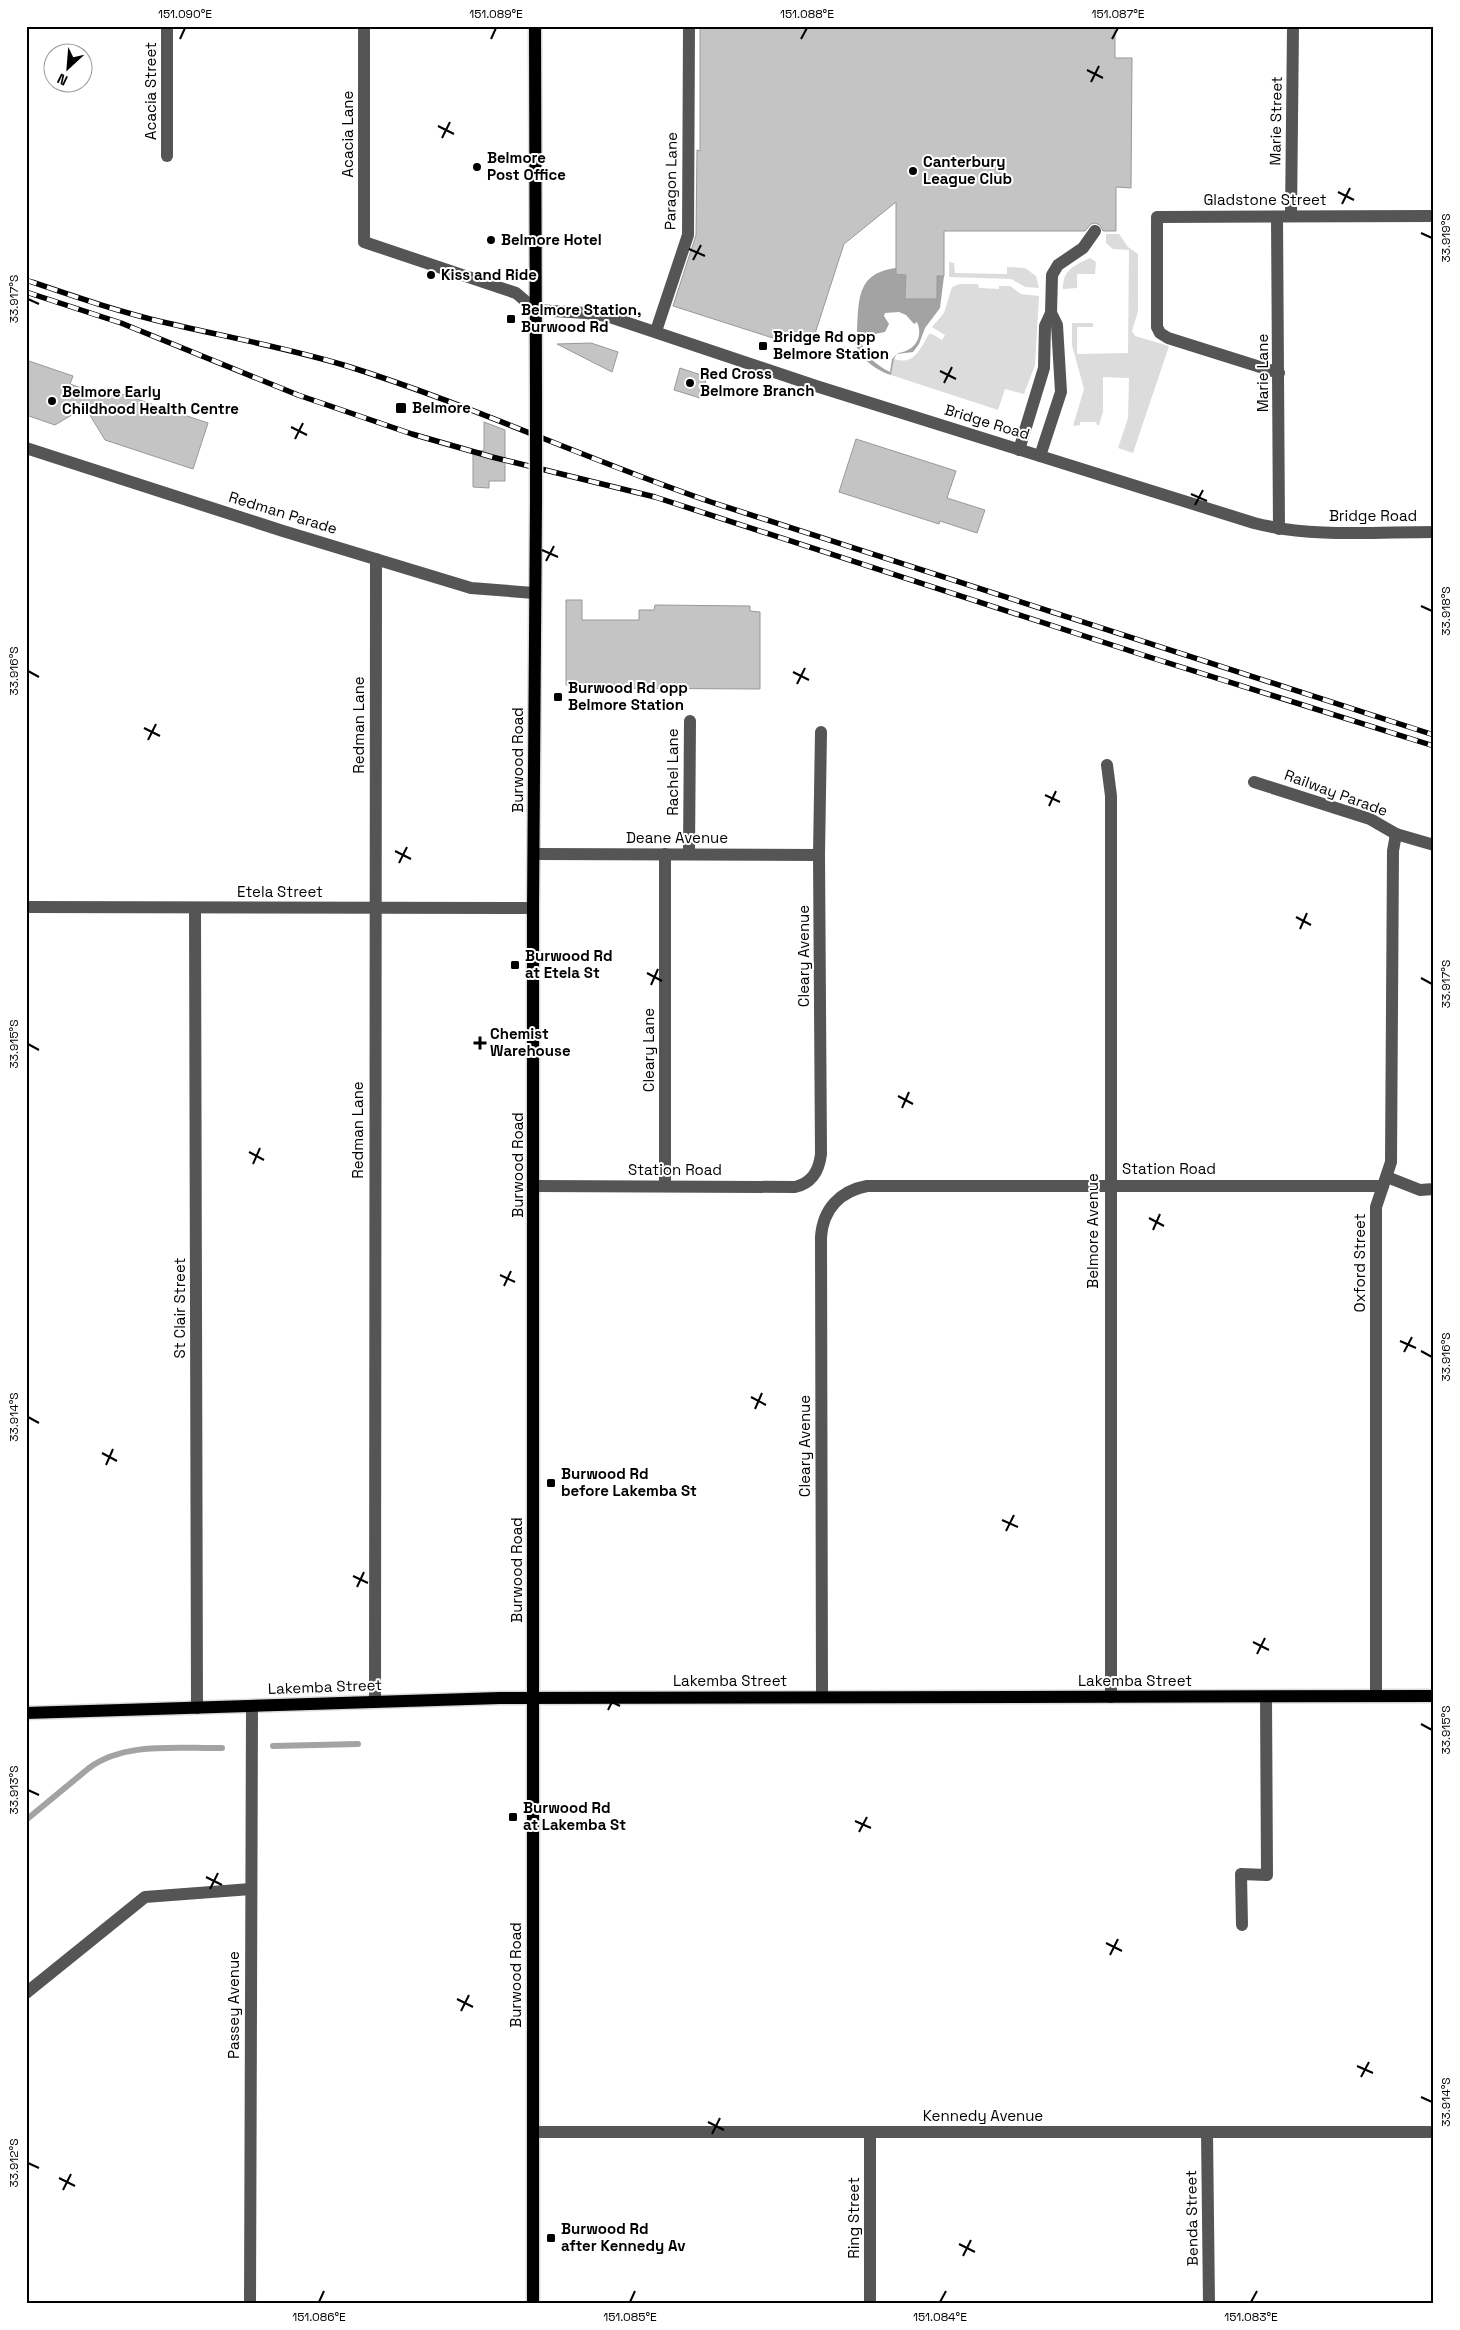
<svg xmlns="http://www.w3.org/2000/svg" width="1460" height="2330" font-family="'Space Grotesk',sans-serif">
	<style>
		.green { fill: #dcdcdc }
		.water { fill: #a3a3a3; fill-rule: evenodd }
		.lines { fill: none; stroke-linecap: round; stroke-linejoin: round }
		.stream { stroke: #a3a3a3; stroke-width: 6 }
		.building { fill: #c4c4c4; stroke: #999 }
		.major-casing { stroke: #dbdbdb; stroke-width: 15 }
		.minor { stroke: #555; stroke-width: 12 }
		.major { stroke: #000; stroke-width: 12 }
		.rail-casing { stroke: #000; stroke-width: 5.5 }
		.rail { stroke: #fff; stroke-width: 4; stroke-dasharray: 11; stroke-linecap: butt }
		.major-bridge-casing { stroke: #dbdbdb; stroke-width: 15; stroke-linecap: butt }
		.major-bridge { stroke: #000; stroke-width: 12 }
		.ticks { fill: none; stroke: #000; stroke-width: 2 }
		.poi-dot { fill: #000; stroke: #fff; stroke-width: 2 }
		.labels { text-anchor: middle; stroke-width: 4; stroke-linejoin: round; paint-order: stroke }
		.street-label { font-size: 15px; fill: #000; stroke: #fff }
		.poi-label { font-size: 15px; font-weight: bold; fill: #000; stroke: #fff; text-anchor: start }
		.neatline { fill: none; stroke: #000; stroke-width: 2 }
		.ticks-label { font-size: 12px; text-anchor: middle; fill: #000 }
	</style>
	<rect width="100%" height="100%" fill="#fff"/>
	<g class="green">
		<path d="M1106 234H1119L1128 247 1138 254V311L1132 331 1135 336 1169 346 1133 453 1118 448 1128 418 1129 378 1103 377V412L1099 425H1097L1096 422H1080V425L1073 426 1084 389 1072 345V323H1093V327H1077V354L1128 353 1129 250 1113 249 1106 243Z"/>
		<path d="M1090 258 1096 262 1095 274H1077V288L1063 289C1063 269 1074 266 1090 258Z"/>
		<path d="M949 262 954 263 955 273 1007 274V267L1025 268 1036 276 1039 288 1025 287 1011 279 949 277Z"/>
		<path d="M960 284H978L979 288 999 289V286H1010L1021 294 1039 296 1035 365 1024 394 1005 389 998 410 891 375 894 359C914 366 920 349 929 334H932L942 340 945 335 932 327 944 313 952 287Z"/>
	</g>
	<path class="water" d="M896 268V274L906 275 905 298 937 276H944L940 308 925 328 919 344 913 352 897 354 894 359 891 375C871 368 857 356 853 335L857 333C859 300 856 273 896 268ZM899 312 906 315 914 324 917 322C924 338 914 351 898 353L892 359 890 372C874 364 864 354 859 337L885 332 889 324 884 316 885 313Z"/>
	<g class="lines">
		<g class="stream">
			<path d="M273 1746 358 1744"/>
			<path d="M26 1820 89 1768C125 1741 180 1749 222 1748"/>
		</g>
	</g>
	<g class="building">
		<path d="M700 26H1115V58H1132L1131 188 1116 187V231H1103L1100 225 1095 223 1091 224 1085 231H944V276H937V299H905L906 275 896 274V202L844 244 811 346 780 336 779 340 673 306 696 235 697 150 700 151Z"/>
		<path d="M591 343 618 352 612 372 557 344Z"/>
		<path d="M26 360 73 376 70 384 102 395 104 388 208 423 193 469 105 440 85 407 55 425 26 415Z"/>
		<path d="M680 368 707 377 700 398 674 390Z"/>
		<path d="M484 422 505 430V481H489V488L473 487V450L484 451Z"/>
		<path d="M856 439 956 471 947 498 985 510 977 533 940 521 939 524 839 492Z"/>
		<path d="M566 600H582V620H639V610H654L655 605 750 606V611L760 612V689L574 688 573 685H566Z"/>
	</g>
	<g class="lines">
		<g class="major-casing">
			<g id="major">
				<path d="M535 26 536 401"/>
				<path d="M26 1713 500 1698 1434 1696"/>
				<path d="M533 2304V908L536 502"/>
			</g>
		</g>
		<g class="minor">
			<path d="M364 26V242L516 293 536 310 586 313 607 316 816 386 1254 523C1312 538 1374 532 1434 532"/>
			<path d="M167 156V26"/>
			<path d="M1291 216 1293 26"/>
			<path d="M1277 217 1279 529"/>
			<path d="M656 331 688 235 689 26"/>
			<path d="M1279 373 1168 338 1160 333 1157 327V217L1434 216"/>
			<path d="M26 448 283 531 471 588 534 593"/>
			<path d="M1019 450 1044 368 1045 326 1051 313 1052 275 1058 265 1083 248 1095 231"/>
			<path d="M1040 456 1061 392 1057 325 1051 313"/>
			<path d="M1107 765 1111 796V1697"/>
			<path d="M1254 782 1370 819 1396 834 1434 845"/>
			<path d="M534 854 819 855"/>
			<path d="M665 854V1186"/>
			<path d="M689 854 690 721"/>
			<path d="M26 907 533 908"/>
			<path d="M195 908 197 1708"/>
			<path d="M1387 1177 1420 1190 1434 1189"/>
			<path d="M534 1186 795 1187C812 1183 819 1171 821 1154L819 855 821 732"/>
			<path d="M1376 1696V1207L1391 1162 1393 851 1396 834"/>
			<path d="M822 1697 821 1237C823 1209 840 1191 867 1186H1383"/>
			<path d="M375 1702 376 559"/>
			<path d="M1242 1925 1241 1874 1267 1875 1266 1697"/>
			<path d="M26 1993 145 1897 251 1889"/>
			<path d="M533 2132H1434"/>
			<path d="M870 2132V2304"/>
			<path d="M1207 2132 1209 2304"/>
			<path d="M250 2304 252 1706"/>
		</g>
		<use href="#major" class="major"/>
		<g class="rail-casing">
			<g id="rail">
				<path d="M26 280C73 296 119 312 167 323 227 337 288 348 347 366 471 405 588 460 711 502L1434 735"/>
				<path d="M26 292 121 323 298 395 412 434 492 457 655 497 1146 656 1434 746"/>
			</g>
		</g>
		<use href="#rail" class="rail"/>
		<g class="major-bridge-casing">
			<path id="major-bridge" d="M536 401V502"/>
		</g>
		<use href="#major-bridge" class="major-bridge"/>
	</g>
	<path class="ticks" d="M180 39 185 28M491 39 496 28M801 39 807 28M1112 39 1118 28M1087 70 1103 78M1091 82 1099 66M438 126 454 134M442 138 450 122M1338 192 1354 200M1342 204 1350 188M1421 233 1432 238M689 249 705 256M693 260 701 245M28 299 39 304M940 371 956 379M944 383 952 367M291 427 307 435M295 439 303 423M1191 494 1207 501M1195 505 1203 490M542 550 558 557M546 561 554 546M1421 606 1432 611M28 671 39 677M793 672 809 680M797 684 805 668M144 728 160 736M148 740 156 724M1045 795 1060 802M1049 806 1056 791M395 851 411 859M399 863 407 847M1296 917 1311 925M1300 929 1307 913M647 973 662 981M1421 978 1432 984M651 985 658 969M28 1044 39 1050M898 1096 913 1104M902 1108 909 1092M249 1152 264 1160M253 1164 260 1148M1149 1218 1164 1226M1153 1230 1160 1214M500 1275 515 1282M504 1286 511 1271M1400 1341 1416 1348M1421 1351 1432 1357M1404 1352 1412 1337M751 1397 766 1405M755 1409 762 1393M28 1417 39 1423M102 1453 117 1461M106 1465 113 1449M1002 1520 1018 1527M1006 1531 1014 1515M353 1576 368 1583M357 1587 364 1572M1253 1642 1269 1650M1257 1654 1265 1638M604 1698 620 1706M608 1710 616 1694M1421 1724 1432 1730M28 1790 39 1795M855 1821 871 1828M859 1832 867 1817M206 1877 222 1885M210 1889 218 1873M1106 1943 1122 1951M1110 1955 1118 1939M457 1999 473 2007M461 2011 469 1995M1357 2066 1373 2073M1361 2077 1369 2062M1421 2097 1432 2102M708 2122 724 2130M712 2134 720 2118M28 2163 39 2168M59 2178 75 2186M63 2190 71 2174M959 2244 975 2252M963 2256 971 2240M319 2302 324 2291M630 2302 635 2291M940 2302 946 2291M1251 2302 1257 2291"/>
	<g class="poi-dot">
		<circle cx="477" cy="167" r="5"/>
		<circle cx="913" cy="171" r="5"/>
		<circle cx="491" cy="240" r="5"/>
		<circle cx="431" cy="275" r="5"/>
		<rect x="506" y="314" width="10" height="10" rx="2.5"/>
		<rect x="758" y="341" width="10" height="10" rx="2.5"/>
		<circle cx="690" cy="383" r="5"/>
		<circle cx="52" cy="401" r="5"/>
		<rect x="395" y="402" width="12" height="12" rx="2.5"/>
		<rect x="553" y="692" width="10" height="10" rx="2.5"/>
		<rect x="510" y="960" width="10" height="10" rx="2.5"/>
		<path d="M477.5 1035.5h5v5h5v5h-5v5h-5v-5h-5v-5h5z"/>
		<rect x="546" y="1478" width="10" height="10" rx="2.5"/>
		<rect x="508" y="1812" width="10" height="10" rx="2.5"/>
		<rect x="546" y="2233" width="10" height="10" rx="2.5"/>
	</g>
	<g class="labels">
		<g class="street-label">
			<text transform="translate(151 91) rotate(-90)" y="5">Acacia Street</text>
			<text transform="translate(1276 121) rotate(-89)" y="5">Marie Street</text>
			<text transform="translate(348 134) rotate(-90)" y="5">Acacia Lane</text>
			<text transform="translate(671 181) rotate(-89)" y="5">Paragon Lane</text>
			<text x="1265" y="205">Gladstone Street</text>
			<text transform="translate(1263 373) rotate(-90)" y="5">Marie Lane</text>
			<text transform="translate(987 422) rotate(17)" y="5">Bridge Road</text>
			<text transform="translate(283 513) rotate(17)" y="5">Redman Parade</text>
			<text x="1373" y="521">Bridge Road</text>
			<text transform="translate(359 725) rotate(-90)" y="5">Redman Lane</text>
			<text transform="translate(518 760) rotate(-90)" y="5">Burwood Road</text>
			<text transform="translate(673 772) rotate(-90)" y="5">Rachel Lane</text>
			<text transform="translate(1336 793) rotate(20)" y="5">Railway Parade</text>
			<text x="677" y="843">Deane Avenue</text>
			<text x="280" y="897">Etela Street</text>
			<text transform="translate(804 956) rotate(-90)" y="5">Cleary Avenue</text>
			<text transform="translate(649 1050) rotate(-90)" y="5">Cleary Lane</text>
			<text transform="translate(358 1130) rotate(-90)" y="5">Redman Lane</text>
			<text transform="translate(518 1165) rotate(-90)" y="5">Burwood Road</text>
			<text x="1169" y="1174">Station Road</text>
			<text x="675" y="1175">Station Road</text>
			<text transform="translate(1093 1231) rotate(-90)" y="5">Belmore Avenue</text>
			<text transform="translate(1360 1263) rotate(-90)" y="5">Oxford Street</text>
			<text transform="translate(180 1308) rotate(-90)" y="5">St Clair Street</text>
			<text transform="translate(805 1446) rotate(-90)" y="5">Cleary Avenue</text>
			<text transform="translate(517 1570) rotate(-90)" y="5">Burwood Road</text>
			<text x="730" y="1686">Lakemba Street</text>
			<text x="1135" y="1686">Lakemba Street</text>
			<text transform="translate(325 1687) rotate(-2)" y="5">Lakemba Street</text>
			<text transform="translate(516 1975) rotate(-90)" y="5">Burwood Road</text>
			<text transform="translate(234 2005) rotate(-90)" y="5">Passey Avenue</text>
			<text x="983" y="2121">Kennedy Avenue</text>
			<text transform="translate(854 2218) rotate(-90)" y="5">Ring Street</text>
			<text transform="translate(1192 2218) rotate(-91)" y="5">Benda Street</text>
		</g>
		<g class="poi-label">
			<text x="487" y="163">Belmore<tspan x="487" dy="17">Post Office</tspan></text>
			<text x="923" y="167">Canterbury<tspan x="923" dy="17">League Club</tspan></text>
			<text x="501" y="245">Belmore Hotel</text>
			<text x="441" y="280">Kiss and Ride</text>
			<text x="521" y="315">Belmore Station,<tspan x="521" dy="17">Burwood Rd</tspan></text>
			<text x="773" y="342">Bridge Rd opp<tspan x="773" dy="17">Belmore Station</tspan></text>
			<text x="700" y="379">Red Cross<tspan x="700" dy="17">Belmore Branch</tspan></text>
			<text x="62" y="397">Belmore Early<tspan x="62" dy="17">Childhood Health Centre</tspan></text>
			<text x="412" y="413">Belmore</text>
			<text x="568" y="693">Burwood Rd opp<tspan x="568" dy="17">Belmore Station</tspan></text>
			<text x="525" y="961">Burwood Rd<tspan x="525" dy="17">at Etela St</tspan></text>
			<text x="490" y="1039">Chemist<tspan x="490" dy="17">Warehouse</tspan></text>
			<text x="561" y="1479">Burwood Rd<tspan x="561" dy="17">before Lakemba St</tspan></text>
			<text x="523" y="1813">Burwood Rd<tspan x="523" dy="17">at Lakemba St</tspan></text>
			<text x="561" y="2234">Burwood Rd<tspan x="561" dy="17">after Kennedy Av</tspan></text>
		</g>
	</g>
	<rect width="1460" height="2330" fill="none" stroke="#ffffff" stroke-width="55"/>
	<g transform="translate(68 68) rotate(206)"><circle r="24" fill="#ffffff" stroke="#999999"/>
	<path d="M0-4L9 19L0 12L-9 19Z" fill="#000000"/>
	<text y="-8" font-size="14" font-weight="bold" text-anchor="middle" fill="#000000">N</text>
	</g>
	<rect x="28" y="28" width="1404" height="2274" class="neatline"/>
	<g class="ticks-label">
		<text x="185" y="18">151.090°E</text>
		<text x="496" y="18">151.089°E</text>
		<text x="807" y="18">151.088°E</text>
		<text x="1118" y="18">151.087°E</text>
		<text transform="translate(1446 238) rotate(-90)" y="4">33.919°S</text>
		<text transform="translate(14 299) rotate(-90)" y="4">33.917°S</text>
		<text transform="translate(1446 611) rotate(-90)" y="4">33.918°S</text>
		<text transform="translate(14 671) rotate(-90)" y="4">33.916°S</text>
		<text transform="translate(1446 984) rotate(-90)" y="4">33.917°S</text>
		<text transform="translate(14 1044) rotate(-90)" y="4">33.915°S</text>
		<text transform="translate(1446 1357) rotate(-90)" y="4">33.916°S</text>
		<text transform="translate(14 1417) rotate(-90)" y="4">33.914°S</text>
		<text transform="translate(1446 1730) rotate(-90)" y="4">33.915°S</text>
		<text transform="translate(14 1790) rotate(-90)" y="4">33.913°S</text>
		<text transform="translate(1446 2102) rotate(-90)" y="4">33.914°S</text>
		<text transform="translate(14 2163) rotate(-90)" y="4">33.912°S</text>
		<text x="319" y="2321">151.086°E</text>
		<text x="630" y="2321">151.085°E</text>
		<text x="940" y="2321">151.084°E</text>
		<text x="1251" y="2321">151.083°E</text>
	</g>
</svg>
